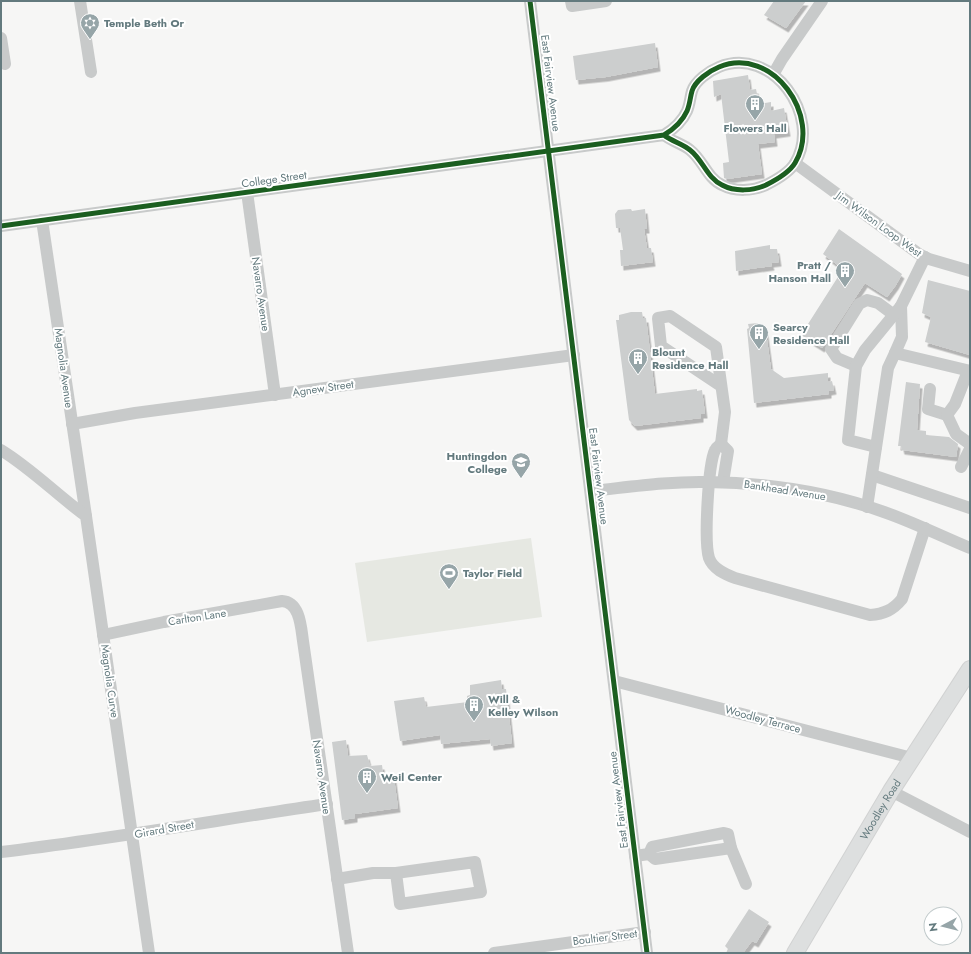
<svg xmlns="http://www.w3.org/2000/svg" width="971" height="954" font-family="Jost,sans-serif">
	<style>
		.pitch { fill: #e6e8e2 }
		.building { fill: #cccece; filter: url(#shadow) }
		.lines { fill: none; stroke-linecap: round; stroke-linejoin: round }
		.major-casing { stroke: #d1d2d2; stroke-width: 18 }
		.minor { stroke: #c8caca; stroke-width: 12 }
		.major { stroke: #dddfdf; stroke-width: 16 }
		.cycleway-casing { stroke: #fff; stroke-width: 8 }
		.cycleway { stroke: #1b5e20; stroke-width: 5 }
		.labels { text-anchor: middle; stroke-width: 4; stroke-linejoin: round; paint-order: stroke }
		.poi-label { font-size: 11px; font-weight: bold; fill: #637a7e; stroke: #fff; text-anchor: start }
		.street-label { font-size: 11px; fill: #637a7e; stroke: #fff }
	</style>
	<defs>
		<filter id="shadow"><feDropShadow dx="2.5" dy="4.5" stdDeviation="0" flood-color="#0004"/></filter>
	</defs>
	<rect width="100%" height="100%" fill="#f6f6f5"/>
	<path class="pitch" d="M531 538 542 617 367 642 355 563Z"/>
	<g class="building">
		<path d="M774 1H806L786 28 764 15Z"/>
		<path d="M655 43 658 67 606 77 576 80 573 56Z"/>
		<path d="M748 75 750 90 756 89 759 104 771 102V111L784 108 788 132 774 134 775 142 758 144 762 174 727 179 724 178 723 163 729 162 721 94 714 97 713 81Z"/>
		<path d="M631 209 632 211 645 209 647 229H644L647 248H651L653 262 621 266 620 250H623L620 228H616L615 214 618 210Z"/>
		<path d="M839 229 902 274 896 285 887 297 865 283 822 348 801 335 843 269 823 254Z"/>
		<path d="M770 245V249H777L779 262 771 263 772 266 736 271 735 251Z"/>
		<path d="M928 280 970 291V355L925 342 931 317 922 313Z"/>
		<path d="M631 312H642L643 318H646L655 394 697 389V391L702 390 705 414H701V418L635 426 629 420 616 320H619V315Z"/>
		<path d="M758 323 759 326 765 325 771 369 784 378 828 373V382L832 381 834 390 829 391V394L754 403 747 329 749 328 748 324Z"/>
		<path d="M906 382 920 384 917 430 926 431V435L949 437 958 444 956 457 902 450 901 446H898Z"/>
		<path d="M501 680 502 689H506L512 743 491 746 490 739 441 744 440 735 400 741 394 701 424 697 426 707 468 702 467 696 470 695V685Z"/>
		<path d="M346 740 348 756 367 755 370 766 382 765 384 780 394 778 398 808 355 814V818L342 820 332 742Z"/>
		<path d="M749 909 769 922 756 943 752 941 743 953H726L728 949 725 946Z"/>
	</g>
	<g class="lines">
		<g class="major-casing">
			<g id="major">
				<path id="s1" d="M795 953 891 791 970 669"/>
			</g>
		</g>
		<g class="minor">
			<path d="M80 1 91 72"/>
			<path d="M530 1 647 953"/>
			<path d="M571 1 572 6 606 1"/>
			<path d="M1 38 5 64"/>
			<path d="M774 73 782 59 822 1"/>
			<path d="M795 163 919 254 929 259 970 271"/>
			<path d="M247 192 275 395"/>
			<path d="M42 220 86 516"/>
			<path d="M1 226 664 135C674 129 682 122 687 111 690 104 690 98 692 91 695 81 709 71 719 67 772 45 823 116 795 163 789 173 776 180 766 185 753 191 735 192 722 185 707 178 703 160 690 150 683 144 671 141 664 135"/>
			<path d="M895 353 902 337 901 306 925 257"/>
			<path d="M856 366 837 358 831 349 859 304 867 300 878 303 894 315"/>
			<path d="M930 389 928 409 947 415 955 404 968 371"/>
			<path d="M947 415 956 434 970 444"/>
			<path d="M72 424 135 413 574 355"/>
			<path d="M721 444 725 412 716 347 670 316 658 318 661 346 721 386"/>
			<path d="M876 447 848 440 856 366 865 350 901 306"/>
			<path d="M1 450C32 469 57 495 86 516L149 953"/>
			<path d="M961 467 970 449"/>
			<path d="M872 475 970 508"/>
			<path d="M723 482 728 451 721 444C719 446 716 447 715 450 708 465 704 542 709 558 713 569 725 574 735 578L870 615C884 614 893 610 902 599L925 528"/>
			<path d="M591 491C630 487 669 481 708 482 767 483 828 492 884 512 913 522 941 536 970 548"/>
			<path d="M867 507 888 368 895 353 970 371"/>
			<path d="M103 635 164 622 282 601C300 602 301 627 303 641L348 953"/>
			<path d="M614 681 912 758"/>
			<path d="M891 791 970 832"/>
			<path d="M731 848 746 884"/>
			<path d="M1 852C110 839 218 820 327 804"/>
			<path d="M635 856 649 854 655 859 731 848 728 834 724 833 652 847 649 854"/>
			<path d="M337 879 373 873H396L475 862 481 892 400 904 396 873"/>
			<path d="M494 953 645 932"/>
		</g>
		<use href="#major" class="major"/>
		<g class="cycleway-casing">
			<g id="cycleway">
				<path d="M530 1 647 953"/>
				<path d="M1 226 664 135C674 129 682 122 687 111 690 104 690 98 692 91 695 81 709 71 719 67 772 45 823 116 795 163 789 173 776 180 766 185 753 191 735 192 722 185 707 178 703 160 690 150 683 144 671 141 664 135"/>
			</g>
		</g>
		<use href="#cycleway" class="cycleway"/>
	</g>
	<defs>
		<g id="synagogue-pin" transform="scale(1)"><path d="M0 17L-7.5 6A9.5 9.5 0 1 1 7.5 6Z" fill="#96a5a8" stroke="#fff"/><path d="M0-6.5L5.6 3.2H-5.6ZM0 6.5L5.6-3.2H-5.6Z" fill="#fff"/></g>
		<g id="building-pin" transform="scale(1)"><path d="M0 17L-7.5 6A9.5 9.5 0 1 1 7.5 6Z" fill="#96a5a8" stroke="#fff"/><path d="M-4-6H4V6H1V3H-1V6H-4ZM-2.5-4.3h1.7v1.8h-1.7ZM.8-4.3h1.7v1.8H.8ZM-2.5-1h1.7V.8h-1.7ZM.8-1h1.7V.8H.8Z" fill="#fff"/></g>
		<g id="university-pin" transform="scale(1)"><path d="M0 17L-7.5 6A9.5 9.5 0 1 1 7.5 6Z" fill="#96a5a8" stroke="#fff"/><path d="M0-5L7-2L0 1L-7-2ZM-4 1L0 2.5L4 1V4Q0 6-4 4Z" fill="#fff"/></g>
		<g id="stadium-pin" transform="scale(1)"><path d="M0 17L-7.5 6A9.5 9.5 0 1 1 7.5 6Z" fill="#96a5a8" stroke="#fff"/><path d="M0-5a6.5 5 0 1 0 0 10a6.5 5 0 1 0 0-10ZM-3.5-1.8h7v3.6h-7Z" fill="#fff"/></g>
	</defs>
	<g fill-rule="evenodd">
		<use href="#synagogue-pin" x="90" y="23"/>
		<use href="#building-pin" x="755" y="104"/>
		<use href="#building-pin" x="845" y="271"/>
		<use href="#building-pin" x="759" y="333"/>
		<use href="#building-pin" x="638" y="358"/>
		<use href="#university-pin" x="521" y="462"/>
		<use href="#stadium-pin" x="449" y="573"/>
		<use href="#building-pin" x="474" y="705"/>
		<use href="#building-pin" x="367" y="777"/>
	</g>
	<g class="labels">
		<g class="poi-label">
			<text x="104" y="27">Temple Beth Or</text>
			<text x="755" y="132" text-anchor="middle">Flowers Hall</text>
			<text x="831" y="269" text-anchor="end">Pratt /<tspan x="831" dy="13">Hanson Hall</tspan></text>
			<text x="773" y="331">Searcy<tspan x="773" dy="13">Residence Hall</tspan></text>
			<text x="652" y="356">Blount<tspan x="652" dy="13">Residence Hall</tspan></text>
			<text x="507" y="460" text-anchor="end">Huntingdon<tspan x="507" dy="13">College</tspan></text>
			<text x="463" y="577">Taylor Field</text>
			<text x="488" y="703">Will &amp;<tspan x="488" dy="13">Kelley Wilson</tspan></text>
			<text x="381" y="781">Weil Center</text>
		</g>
		<g class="street-label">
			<text transform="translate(551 83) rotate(83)" y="4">East Fairview Avenue</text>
			<text transform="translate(274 179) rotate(-8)" y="4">College Street</text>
			<text transform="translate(879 224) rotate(36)" y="4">Jim Wilson Loop West</text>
			<text transform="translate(261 294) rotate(82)" y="4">Navarro Avenue</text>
			<text transform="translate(64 368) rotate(82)" y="4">Magnolia Avenue</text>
			<text transform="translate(323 388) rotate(-8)" y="4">Agnew Street</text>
			<text transform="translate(599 476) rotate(83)" y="4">East Fairview Avenue</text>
			<text transform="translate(785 490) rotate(9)" y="4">Bankhead Avenue</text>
			<text transform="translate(197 617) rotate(-9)" y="4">Carlton Lane</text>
			<text transform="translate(110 681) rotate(82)" y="4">Magnolia Curve</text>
			<text transform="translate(763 719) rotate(15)" y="4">Woodley Terrace</text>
			<text transform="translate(322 777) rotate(82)" y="4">Navarro Avenue</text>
			<text transform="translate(618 800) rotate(-97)" y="4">East Fairview Avenue</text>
			<text dy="4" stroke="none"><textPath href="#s1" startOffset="167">Woodley Road</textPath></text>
			<text transform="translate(164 829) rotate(-10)" y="4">Girard Street</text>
			<text transform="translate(605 937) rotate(-7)" y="4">Boultier Street</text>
		</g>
	</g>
	<rect width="971" height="954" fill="none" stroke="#637a7e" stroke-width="4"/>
	<g transform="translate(943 926) rotate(263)"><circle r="19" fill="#ffffff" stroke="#c1cacb"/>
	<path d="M0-3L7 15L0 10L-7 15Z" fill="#96a5a8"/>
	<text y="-6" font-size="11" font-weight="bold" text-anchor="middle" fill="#637a7e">N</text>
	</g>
</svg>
